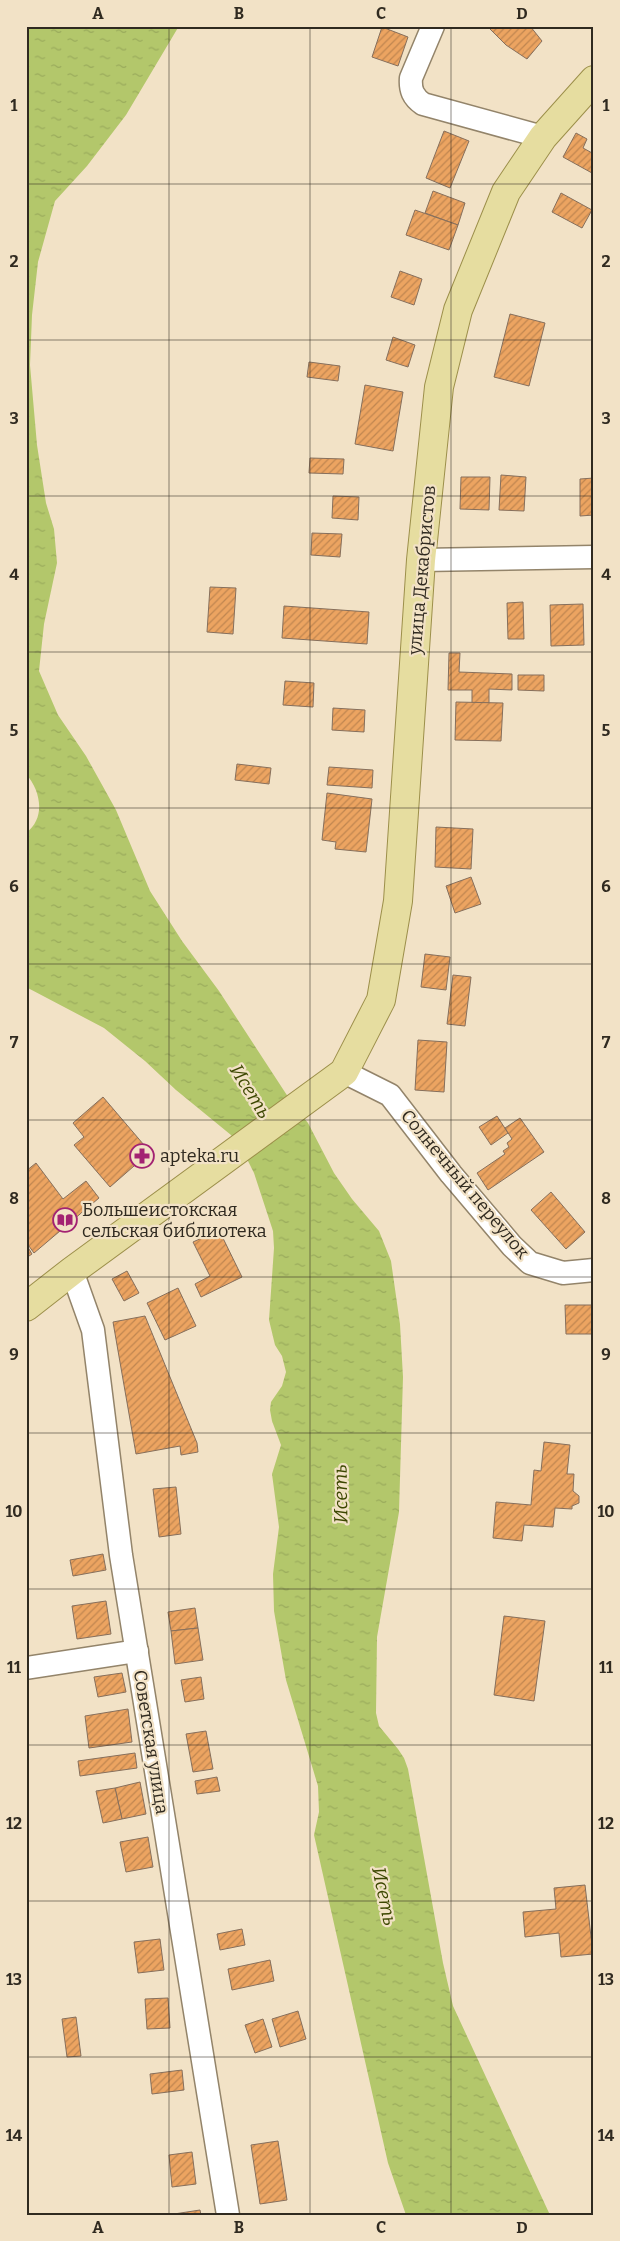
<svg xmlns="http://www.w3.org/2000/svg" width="620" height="2241" font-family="Bitter,serif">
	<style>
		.water { fill: url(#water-ripples) }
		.building { fill: url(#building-hatch); stroke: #866f5c }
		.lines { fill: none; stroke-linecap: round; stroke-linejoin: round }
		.minor-casing { stroke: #93846a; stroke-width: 25 }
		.major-casing { stroke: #9c8f4a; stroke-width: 30 }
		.minor { stroke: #fff; stroke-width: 22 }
		.major { stroke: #e6dda0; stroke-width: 28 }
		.grid { fill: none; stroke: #302a20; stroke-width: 1; stroke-opacity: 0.55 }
		.labels { text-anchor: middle; stroke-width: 4.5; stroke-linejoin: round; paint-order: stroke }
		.street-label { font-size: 18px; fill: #302a20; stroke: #f2e2c6 }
		.poi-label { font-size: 18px; fill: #302a20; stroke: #f2e2c6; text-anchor: start }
		.water-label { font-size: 19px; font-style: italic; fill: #3c4700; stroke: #f2e2c6 }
		.neatline { fill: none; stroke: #302a20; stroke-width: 2 }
		.grid-label { font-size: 16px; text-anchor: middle; font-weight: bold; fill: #302a20 }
	</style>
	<defs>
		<pattern id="water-ripples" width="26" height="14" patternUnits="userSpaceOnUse" patternTransform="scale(1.25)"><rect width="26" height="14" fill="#b3c76b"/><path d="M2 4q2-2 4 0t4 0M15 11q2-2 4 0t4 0" fill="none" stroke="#9aab5c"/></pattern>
		<pattern id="building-hatch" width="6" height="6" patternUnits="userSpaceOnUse" patternTransform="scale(1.25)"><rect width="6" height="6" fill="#eca461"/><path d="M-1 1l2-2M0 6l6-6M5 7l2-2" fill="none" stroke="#c08650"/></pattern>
	</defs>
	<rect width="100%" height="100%" fill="#f2e2c6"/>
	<path class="water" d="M26 26H179L126 115 87 166 55 201 38 262 32 315 30 365 37 445 46 503 54 529 57 563 44 624 39 671 58 715 86 756 116 810 150 891 182 941 219 991 294 1106 308 1123 334 1173 352 1199 379 1231 391 1261 400 1324 403 1377 399 1512 377 1637 376 1713 379 1726 398 1749 404 1758 408 1769 443 1963 453 2006 550 2215H406L388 2163 314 1835 319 1812 318 1786 286 1680 274 1611 273 1574 279 1527 272 1474 281 1445 272 1421 270 1410 271 1402 282 1386 286 1372 282 1356 275 1345 269 1320 274 1248 273 1231 254 1173 243 1151 231 1135 176 1090 145 1061 104 1028 26 987V833C46 818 41 791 26 774Z"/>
	<g class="building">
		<path d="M487 26H530L542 41 527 59 506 45Z"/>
		<path d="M382 27 408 37 398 66 372 57Z"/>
		<path d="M444 131 469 141 450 188 426 178Z"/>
		<path d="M576 133 587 139 583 148 594 154V168L592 173 563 157Z"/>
		<path d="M433 191 465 203 458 225 425 213Z"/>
		<path d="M561 193 592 210 582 228 552 212Z"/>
		<path d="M415 210 458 225 449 250 406 235Z"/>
		<path d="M400 271 422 279 414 305 391 297Z"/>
		<path d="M510 314 545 323 529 386 494 377Z"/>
		<path d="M393 337 415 345 408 367 386 360Z"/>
		<path d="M309 362 340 366 338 381 307 377Z"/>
		<path d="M365 385 403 392 393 451 355 444Z"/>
		<path d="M310 458 344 459 343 474 309 473Z"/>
		<path d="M501 475 526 477 524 511 499 510Z"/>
		<path d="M461 477H490L489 510 460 509Z"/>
		<path d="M594 478V515L580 516V479Z"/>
		<path d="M333 496 359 497 358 520 332 518Z"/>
		<path d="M312 533 342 534 340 557 311 555Z"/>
		<path d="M210 587 236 588 233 634 207 632Z"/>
		<path d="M523 602 524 639H508L507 603Z"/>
		<path d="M583 604 584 645 551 646 550 605Z"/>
		<path d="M284 606 369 612 367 644 282 638Z"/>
		<path d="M449 653H460L459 672 512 674V690L489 689V703H472V690H448Z"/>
		<path d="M518 675H544V691L518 690Z"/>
		<path d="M285 681 314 683 313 707 283 705Z"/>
		<path d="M456 702 503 703 501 741 455 740Z"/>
		<path d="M333 708 365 710 364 732 332 730Z"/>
		<path d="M237 764 271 768 269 784 235 780Z"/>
		<path d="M329 767 373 770 372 788 327 785Z"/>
		<path d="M327 793 372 799 366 852 335 849 336 842 322 840Z"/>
		<path d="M436 827 473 829 471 869 435 867Z"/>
		<path d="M471 877 481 904 455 913 446 886Z"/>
		<path d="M425 954 450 957 446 990 421 987Z"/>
		<path d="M453 975 471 977 465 1026 447 1024Z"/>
		<path d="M418 1040 447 1042 444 1092 415 1090Z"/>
		<path d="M103 1097 150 1152 110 1187 74 1145 84 1137 73 1123Z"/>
		<path d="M497 1116 508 1133 491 1145 479 1127Z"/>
		<path d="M520 1118 544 1152 488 1190 477 1173 505 1154 503 1151 509 1147 507 1143 512 1139 505 1128Z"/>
		<path d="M36 1163 63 1199 86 1181 99 1198 34 1253 26 1242V1171Z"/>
		<path d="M551 1192 585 1232 566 1249 531 1210Z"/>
		<path d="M219 1230 242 1277 201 1297 195 1284 210 1276 193 1242Z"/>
		<path d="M26 1244 32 1254 26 1258Z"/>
		<path d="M127 1271 139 1293 124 1301 112 1279Z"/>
		<path d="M178 1288 196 1326 165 1340 147 1303Z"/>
		<path d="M565 1305H592V1334H566Z"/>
		<path d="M145 1316 197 1443 198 1452 181 1455 180 1446 136 1454 113 1322Z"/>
		<path d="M544 1442 570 1445 567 1474H574L573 1491 579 1496V1503L572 1506V1509L555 1508 553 1527 524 1525 522 1541 493 1538 496 1502 531 1505 534 1470 541 1471Z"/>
		<path d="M176 1487 181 1534 159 1537 153 1489Z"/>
		<path d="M103 1554 106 1570 73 1576 70 1560Z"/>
		<path d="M106 1601 111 1634 77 1639 72 1606Z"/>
		<path d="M195 1608 198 1628 171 1631 168 1612Z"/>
		<path d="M504 1616 545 1621 534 1701 494 1695Z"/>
		<path d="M198 1628 203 1660 175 1664 171 1631Z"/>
		<path d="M122 1673 126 1692 98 1697 94 1677Z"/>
		<path d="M201 1677 204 1699 185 1702 181 1680Z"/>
		<path d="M128 1709 132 1742 89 1748 85 1716Z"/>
		<path d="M206 1731 213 1769 193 1772 186 1734Z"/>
		<path d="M135 1753 137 1768 80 1776 78 1761Z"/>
		<path d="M217 1777 220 1791 197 1794 195 1781Z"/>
		<path d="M140 1782 146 1814 122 1819 115 1788Z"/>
		<path d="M115 1788 122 1819 103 1823 96 1791Z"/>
		<path d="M148 1837 153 1867 126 1872 120 1842Z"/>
		<path d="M585 1885 593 1954 561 1957 559 1933 525 1937 523 1912 556 1909 554 1888Z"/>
		<path d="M242 1929 245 1945 220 1950 217 1934Z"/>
		<path d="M160 1939 164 1970 138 1973 134 1942Z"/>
		<path d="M270 1960 274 1981 232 1990 228 1969Z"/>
		<path d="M168 1998 170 2028 147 2029 145 1999Z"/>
		<path d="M298 2011 306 2039 280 2047 272 2019Z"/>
		<path d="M76 2017 81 2056 67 2057 62 2019Z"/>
		<path d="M263 2019 272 2047 255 2053 245 2025Z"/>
		<path d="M182 2070 184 2090 152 2094 150 2074Z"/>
		<path d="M278 2141 287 2200 260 2204 251 2145Z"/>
		<path d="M192 2152 196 2184 172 2187 169 2155Z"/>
		<path d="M200 2210 201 2215H174V2214Z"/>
	</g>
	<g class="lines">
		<g class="minor-casing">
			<g id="minor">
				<path d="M433 26 411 78C410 90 413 97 423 104L543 137"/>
				<path d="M421 560 594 557"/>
				<path d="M344 1072 390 1095 451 1174 512 1246 530 1263 563 1273 594 1270"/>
				<path d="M72 1271 93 1330 121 1555 228 2215"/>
				<path d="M26 1668 137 1651"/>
			</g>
		</g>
		<g class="major-casing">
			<path id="major" d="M26 1307 72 1271 344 1072 381 1000 398 901 421 560 439 387 458 310 506 192 543 137 594 80"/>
		</g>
		<use href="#minor" class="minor"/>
		<use href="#major" class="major"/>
	</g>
	<path class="grid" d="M169 26V2215M310 26V2215M451 26V2215M26 184H594M26 340H594M26 496H594M26 652H594M26 808H594M26 964H594M26 1120H594M26 1277H594M26 1433H594M26 1589H594M26 1745H594M26 1901H594M26 2057H594"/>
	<defs>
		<g id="pharmacy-ring" transform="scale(1.25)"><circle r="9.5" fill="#f2e2c6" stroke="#a32272" stroke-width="1.5"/><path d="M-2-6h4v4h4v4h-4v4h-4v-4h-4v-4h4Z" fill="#a32272"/></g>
		<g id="library-ring" transform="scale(1.25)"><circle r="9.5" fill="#f2e2c6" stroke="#a32272" stroke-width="1.5"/><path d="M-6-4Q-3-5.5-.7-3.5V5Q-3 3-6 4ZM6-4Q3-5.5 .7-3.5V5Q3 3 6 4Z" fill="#a32272"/></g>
	</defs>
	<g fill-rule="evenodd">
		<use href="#pharmacy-ring" x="142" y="1156"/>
		<use href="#library-ring" x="65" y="1220"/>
	</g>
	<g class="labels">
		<g class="street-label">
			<text transform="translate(422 570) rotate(-85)" y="6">улица Декабристов</text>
			<text transform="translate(465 1184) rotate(50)" y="6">Солнечный переулок</text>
			<text transform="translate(151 1742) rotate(81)" y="6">Советская улица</text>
		</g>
		<g class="poi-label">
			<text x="160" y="1162">apteka.ru</text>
			<text x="82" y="1216">Большеистокская<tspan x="82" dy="21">сельская библиотека</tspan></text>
		</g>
		<g class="water-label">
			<text transform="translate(251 1091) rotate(58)" y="7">Исеть</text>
			<text transform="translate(340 1494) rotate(-91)" y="7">Исеть</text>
			<text transform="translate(385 1896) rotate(78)" y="7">Исеть</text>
		</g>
	</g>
	<rect width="620" height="2241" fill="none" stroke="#f2e2c6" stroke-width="55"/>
	<rect x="28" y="28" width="564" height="2186" class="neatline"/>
	<g class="grid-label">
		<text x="98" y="19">A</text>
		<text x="239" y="19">B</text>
		<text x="381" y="19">C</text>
		<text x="522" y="19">D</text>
		<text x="14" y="111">1</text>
		<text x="606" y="111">1</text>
		<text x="14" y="267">2</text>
		<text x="606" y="267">2</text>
		<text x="14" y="424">3</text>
		<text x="606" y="424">3</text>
		<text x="14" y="580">4</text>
		<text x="606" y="580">4</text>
		<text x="14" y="736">5</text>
		<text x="606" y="736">5</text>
		<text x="14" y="892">6</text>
		<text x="606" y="892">6</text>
		<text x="14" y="1048">7</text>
		<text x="606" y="1048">7</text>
		<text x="14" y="1204">8</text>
		<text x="606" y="1204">8</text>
		<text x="14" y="1360">9</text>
		<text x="606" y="1360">9</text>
		<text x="14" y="1517">10</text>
		<text x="606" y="1517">10</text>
		<text x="14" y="1673">11</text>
		<text x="606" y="1673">11</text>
		<text x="14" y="1829">12</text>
		<text x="606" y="1829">12</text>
		<text x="14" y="1985">13</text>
		<text x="606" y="1985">13</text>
		<text x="14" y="2141">14</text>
		<text x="606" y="2141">14</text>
		<text x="98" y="2233">A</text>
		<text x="239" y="2233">B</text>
		<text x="381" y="2233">C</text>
		<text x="522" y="2233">D</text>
	</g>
</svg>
